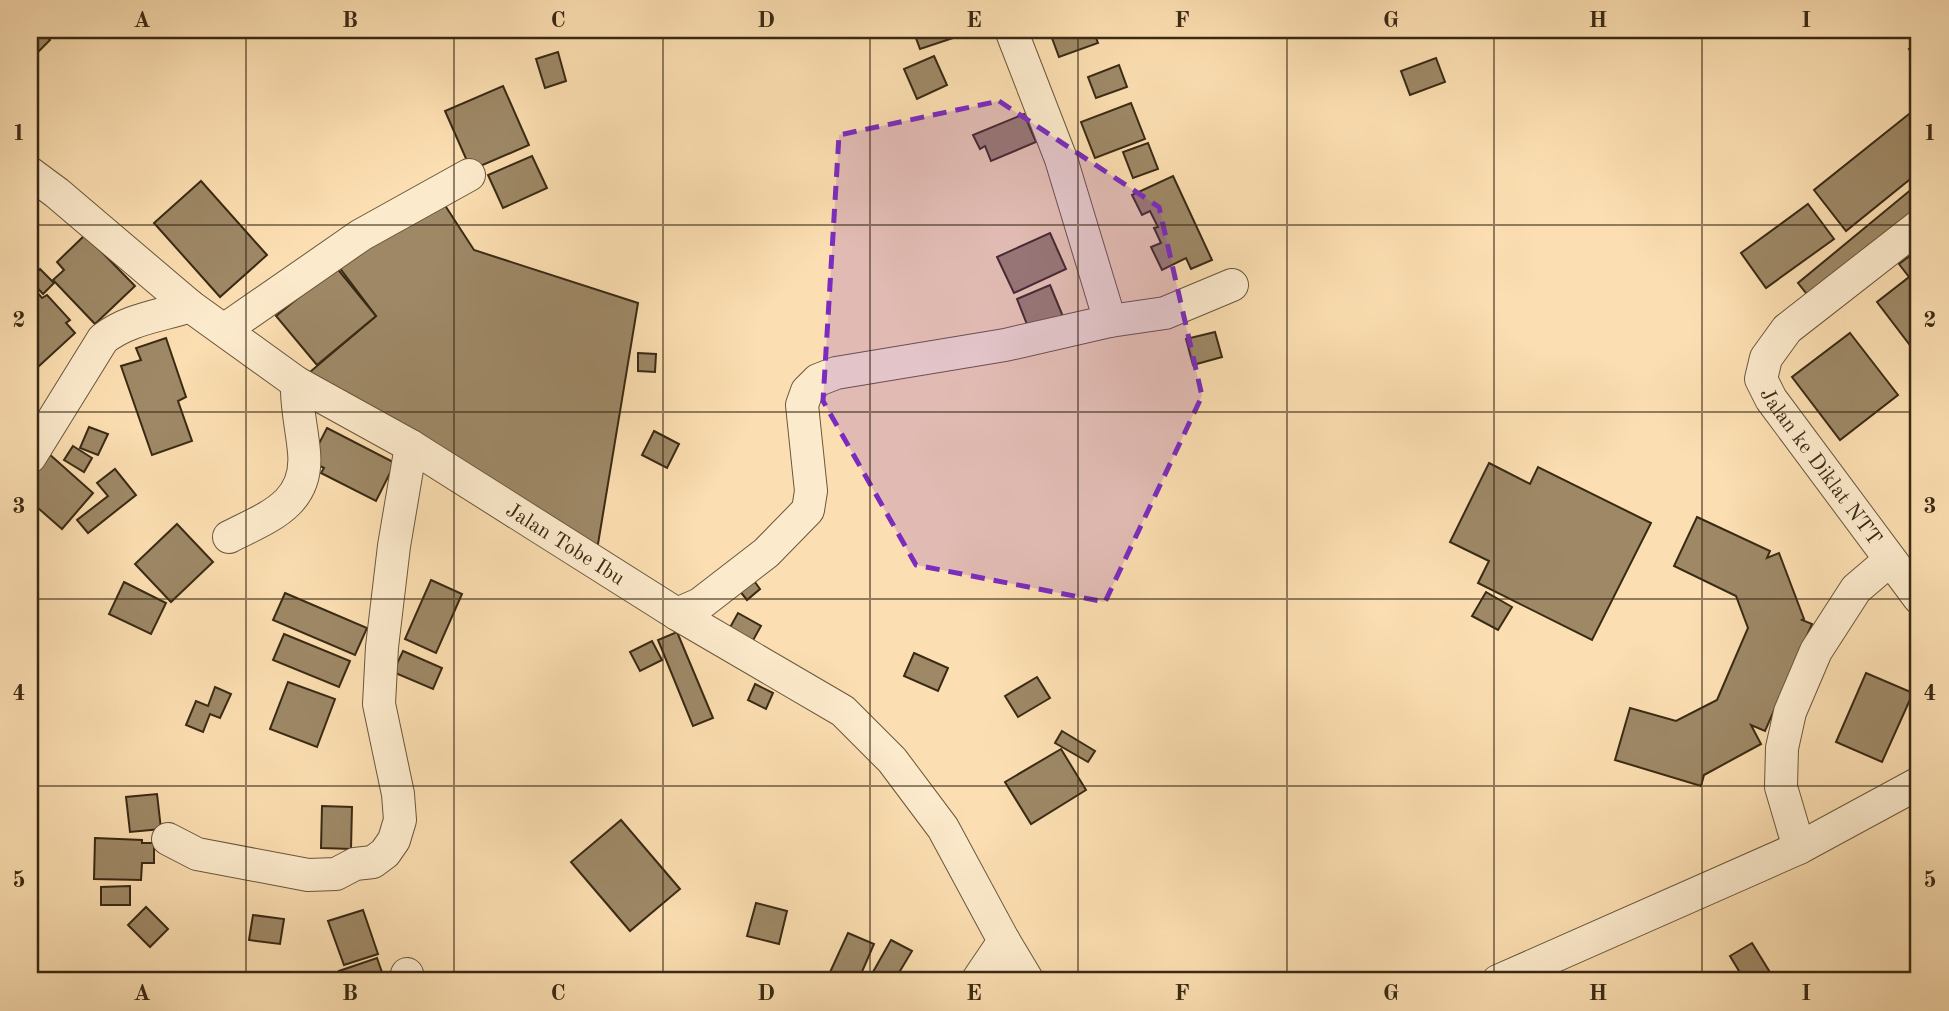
<svg xmlns="http://www.w3.org/2000/svg" width="1949" height="1011" font-family="'Old Standard TT',serif">
	<style>
		.building { fill: #9e8866; stroke: #3a2a14; stroke-width: 2 }
		.lines { fill: none; stroke-linecap: round; stroke-linejoin: round }
		.minor-casing { stroke: #6a573b; stroke-width: 34 }
		.minor { stroke: #fceacc; stroke-width: 32 }
		.marked { fill: #7b2cbf; fill-opacity: 0.2; stroke: #7b2cbf; stroke-width: 5; stroke-dasharray: 14 9; stroke-linejoin: round }
		.grid { fill: none; stroke: #3a2a14; stroke-width: 2; stroke-opacity: 0.55 }
		.labels { text-anchor: middle; stroke-width: 5; stroke-linejoin: round; paint-order: stroke }
		.street-label { font-size: 21px; fill: #3a2a14; stroke: #fceacc }
		.neatline { fill: none; stroke: #3a2a14; stroke-width: 2.5 }
		.grid-label { font-size: 23px; text-anchor: middle; font-weight: bold; fill: #3a2a14 }
	</style>
	<rect width="100%" height="100%" fill="#fbdeb1"/>
	<filter id="stains"><feTurbulence type="fractalNoise" baseFrequency=".00286" numOctaves="4"/><feColorMatrix values="0 0 0 0 .2 0 0 0 0 .09 0 0 0 0 .02 0 0 0 .5 -.17"/></filter>
	<radialGradient id="worn" r=".72"><stop offset=".6" stop-color="#630" stop-opacity="0"/><stop offset="1" stop-color="#630" stop-opacity=".3"/></radialGradient>
	<g class="building">
		<path d="M30 30H40L50 40 30 60Z"/>
		<path d="M913 30H977L920 49Z"/>
		<path d="M1049 30H1093L1098 43 1059 57Z"/>
		<path d="M1919 42V62L1909 49Z"/>
		<path d="M558 52 566 81 545 88 536 59Z"/>
		<path d="M934 56 947 85 917 99 904 69Z"/>
		<path d="M1436 58 1445 82 1410 95 1401 71Z"/>
		<path d="M1119 65 1127 87 1096 98 1088 77Z"/>
		<path d="M503 86 529 145 471 170 445 111Z"/>
		<path d="M1131 103 1145 139 1095 158 1081 122Z"/>
		<path d="M1919 106V172L1846 231 1814 190Z"/>
		<path d="M1024 114 1036 142 991 161 985 146 980 149 973 135Z"/>
		<path d="M1148 143 1158 169 1133 178 1123 152Z"/>
		<path d="M532 156 547 188 503 208 488 175Z"/>
		<path d="M1173 176 1212 260 1191 269 1186 258 1162 270 1151 247 1161 243 1154 228 1158 227 1150 211 1142 215 1132 195Z"/>
		<path d="M201 181 267 255 220 297 154 223Z"/>
		<path d="M1919 183V217L1814 303 1798 283Z"/>
		<path d="M437 193 474 250 638 303 596 556 304 377 376 316 336 263Z"/>
		<path d="M1808 204 1834 239 1766 288 1741 253Z"/>
		<path d="M1050 233 1066 269 1014 293 997 257Z"/>
		<path d="M85 235 135 286 95 324 53 280 64 270 57 262Z"/>
		<path d="M1919 249V357L1877 302 1909 277 1899 264Z"/>
		<path d="M336 267 376 316 317 365 276 316Z"/>
		<path d="M40 269 54 283 43 294 30 280Z"/>
		<path d="M30 284 42 298 47 295 70 320 66 323 75 333 39 366 30 355Z"/>
		<path d="M1050 285 1064 319 1030 332 1017 299Z"/>
		<path d="M1215 332 1222 357 1193 365 1186 339Z"/>
		<path d="M1850 333 1898 395 1840 440 1792 377Z"/>
		<path d="M166 338 186 397 178 401 192 441 152 455 121 366 141 360 136 348Z"/>
		<path d="M638 353 656 354 655 372 638 371Z"/>
		<path d="M89 427 108 434 98 455 80 448Z"/>
		<path d="M327 428 395 463 376 501 321 473 324 468 310 461Z"/>
		<path d="M654 431 679 444 667 468 642 455Z"/>
		<path d="M73 446 92 458 84 472 64 460Z"/>
		<path d="M48 453 93 493 62 529 30 501V474Z"/>
		<path d="M1489 463 1530 484 1538 467 1651 523 1592 640 1478 583 1489 561 1450 542Z"/>
		<path d="M115 469 136 495 88 533 77 520 108 496 97 483Z"/>
		<path d="M1697 517 1770 551 1767 558 1779 553 1804 619 1802 620 1812 624 1765 731 1751 725 1761 744 1704 775 1701 786 1615 760 1630 708 1676 721 1717 700 1748 628 1736 596 1674 566Z"/>
		<path d="M177 524 213 562 171 602 135 564Z"/>
		<path d="M752 578 760 589 747 600 738 589Z"/>
		<path d="M431 580 462 594 436 653 405 639Z"/>
		<path d="M124 582 166 603 151 634 109 614Z"/>
		<path d="M1486 592 1512 607 1498 630 1472 616Z"/>
		<path d="M285 593 367 628 355 655 273 620Z"/>
		<path d="M738 613 761 626 751 644 728 631Z"/>
		<path d="M677 632 713 718 693 726 658 640Z"/>
		<path d="M284 634 350 661 339 687 273 660Z"/>
		<path d="M652 641 662 660 640 671 630 652Z"/>
		<path d="M403 651 442 668 433 689 393 672Z"/>
		<path d="M914 653 948 668 938 691 904 676Z"/>
		<path d="M1866 673 1913 693 1882 762 1836 742Z"/>
		<path d="M1037 677 1050 698 1018 717 1005 696Z"/>
		<path d="M288 682 335 699 317 747 270 729Z"/>
		<path d="M755 684 773 693 766 709 748 700Z"/>
		<path d="M215 687 231 694 220 718 210 714 203 732 186 725 196 701 208 706Z"/>
		<path d="M1062 731 1095 751 1088 762 1055 743Z"/>
		<path d="M1061 749 1086 790 1031 824 1005 782Z"/>
		<path d="M157 794 161 829 130 832 126 797Z"/>
		<path d="M322 806 352 807 351 849 321 848Z"/>
		<path d="M621 820 680 889 630 931 571 862Z"/>
		<path d="M95 838 142 840V843H154V863H142L141 880 94 879Z"/>
		<path d="M130 886V905H101V887Z"/>
		<path d="M756 903 787 911 779 944 747 936Z"/>
		<path d="M146 907 168 929 150 947 128 925Z"/>
		<path d="M363 910 378 954 344 965 328 921Z"/>
		<path d="M253 915 284 919 280 944 249 940Z"/>
		<path d="M848 933 874 944 858 981H826Z"/>
		<path d="M891 940 912 951 894 981H888L873 972Z"/>
		<path d="M1752 943 1771 974 1759 981H1745L1730 956Z"/>
		<path d="M377 958 385 981H342L339 971Z"/>
	</g>
	<g class="lines">
		<g class="minor-casing">
			<g id="minor">
				<path d="M1011 30 1061 159 1110 321"/>
				<path id="s1" d="M30 173 57 193 190 306 297 383 411 446 677 614 843 711 892 760 943 828 1004 941 1028 981"/>
				<path id="s2" d="M1919 226 1787 329 1766 358 1761 379 1771 399 1919 598"/>
				<path d="M224 330 361 235 469 175"/>
				<path d="M30 457 103 339C128 319 160 316 190 306"/>
				<path d="M229 537C268 517 309 504 304 452 302 428 296 407 297 383"/>
				<path d="M677 614 700 604 766 553 808 510 811 491 802 405 807 391 818 380 836 373 1005 345 1110 321 1165 313 1232 285"/>
				<path d="M168 839 197 854 308 875 336 874 355 864 373 862 385 853 394 840 400 820 398 794 379 704 382 647 394 546 411 446"/>
				<path d="M1799 848 1781 787 1782 748 1790 712 1816 651 1856 589 1890 560"/>
				<path d="M407 974 409 981"/>
				<path d="M977 981 1004 941"/>
				<path d="M1498 981 1799 848 1919 783"/>
			</g>
		</g>
		<use href="#minor" class="minor"/>
	</g>
	<path class="marked" d="M999 101 1159 207 1202 396 1105 602 916 565 823 401 839 135Z"/>
	<path class="grid" d="M246 30V981M454 30V981M663 30V981M870 30V981M1078 30V981M1287 30V981M1494 30V981M1702 30V981M30 225H1919M30 412H1919M30 599H1919M30 786H1919"/>
	<g class="labels">
		<g class="street-label">
			<text dy="7" stroke="none"><textPath href="#s2" startOffset="331">Jalan ke Diklat NTT</textPath></text>
			<text dy="7" stroke="none"><textPath href="#s1" startOffset="653">Jalan Tobe Ibu</textPath></text>
		</g>
	</g>
	<rect width="1949" height="1011" fill="none" stroke="#fbdeb1" stroke-width="77"/>
	<rect x="38" y="38" width="1872" height="934" class="neatline"/>
	<g class="grid-label">
		<text x="142" y="27">A</text>
		<text x="350" y="27">B</text>
		<text x="558" y="27">C</text>
		<text x="766" y="27">D</text>
		<text x="974" y="27">E</text>
		<text x="1182" y="27">F</text>
		<text x="1391" y="27">G</text>
		<text x="1598" y="27">H</text>
		<text x="1806" y="27">I</text>
		<text x="19" y="140">1</text>
		<text x="1930" y="140">1</text>
		<text x="19" y="327">2</text>
		<text x="1930" y="327">2</text>
		<text x="19" y="513">3</text>
		<text x="1930" y="513">3</text>
		<text x="19" y="700">4</text>
		<text x="1930" y="700">4</text>
		<text x="19" y="887">5</text>
		<text x="1930" y="887">5</text>
		<text x="142" y="1000">A</text>
		<text x="350" y="1000">B</text>
		<text x="558" y="1000">C</text>
		<text x="766" y="1000">D</text>
		<text x="974" y="1000">E</text>
		<text x="1182" y="1000">F</text>
		<text x="1391" y="1000">G</text>
		<text x="1598" y="1000">H</text>
		<text x="1806" y="1000">I</text>
	</g>
	<rect width="100%" height="100%" filter="url(#stains)"/>
	<rect width="100%" height="100%" fill="url(#worn)"/>
</svg>
